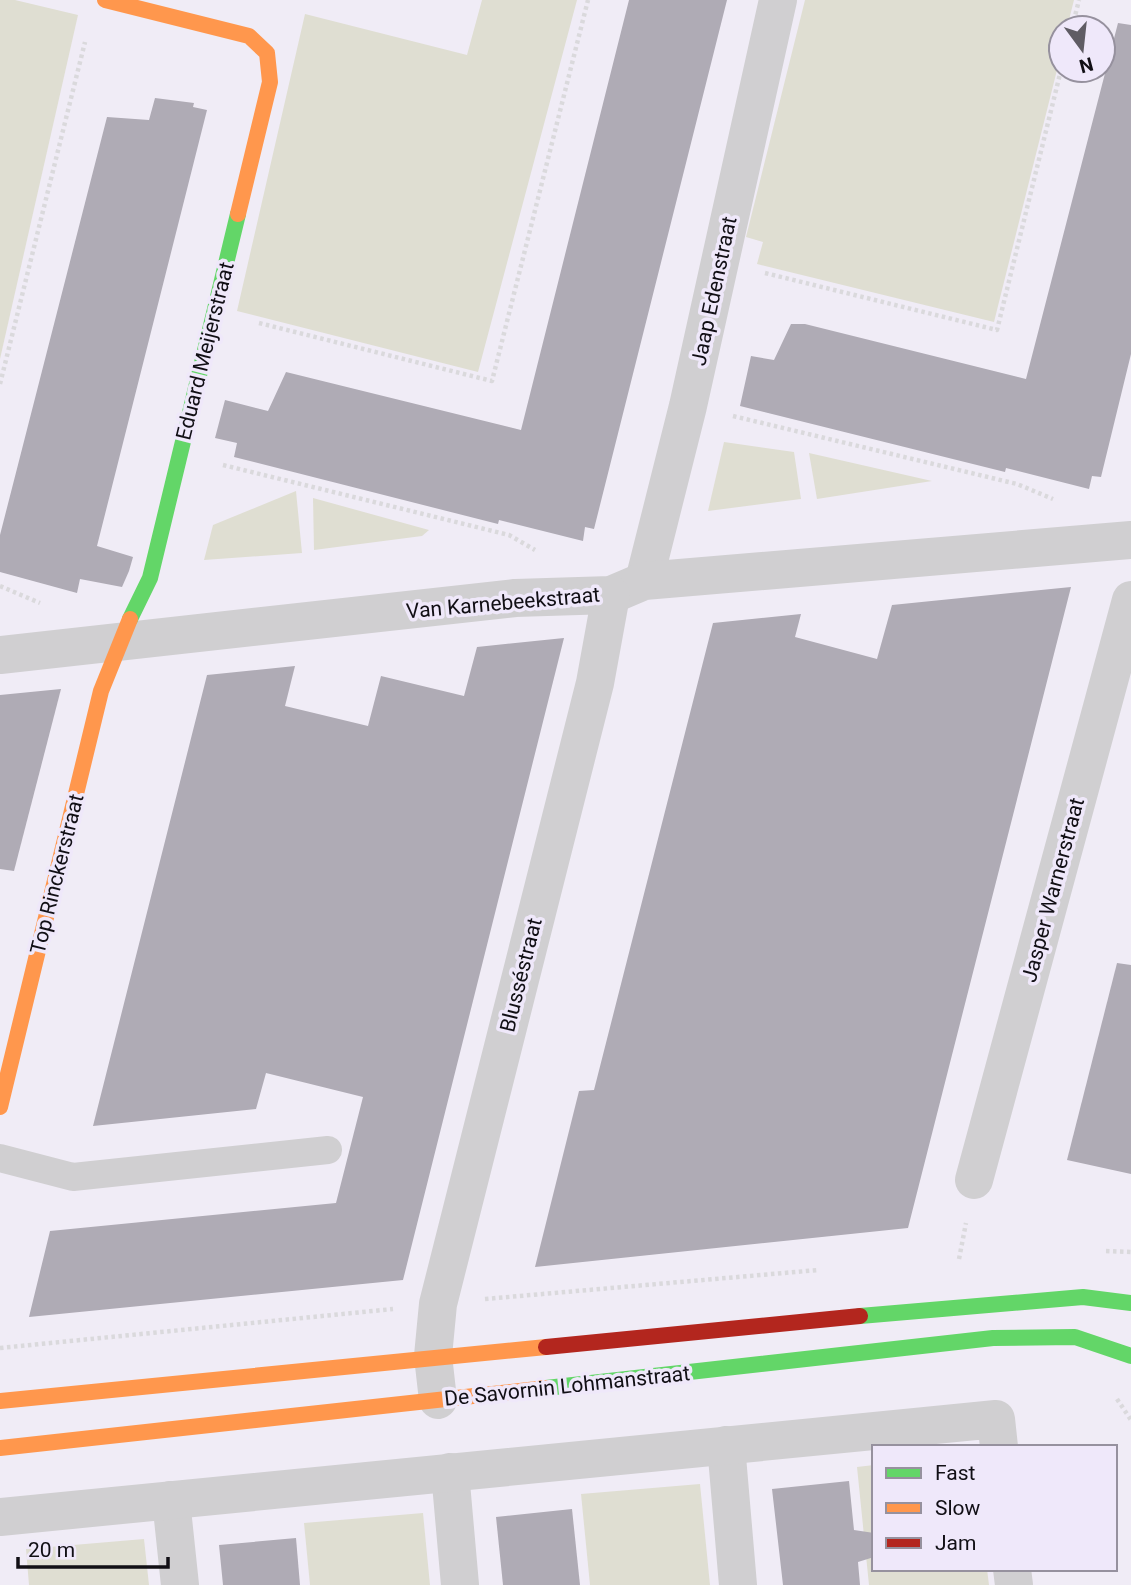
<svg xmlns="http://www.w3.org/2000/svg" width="1131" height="1585" font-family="Roboto,sans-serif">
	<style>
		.green { fill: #dfded2 }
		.building { fill: #afabb5 }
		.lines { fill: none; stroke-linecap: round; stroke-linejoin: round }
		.path { stroke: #dad9dc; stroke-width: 4.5; stroke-dasharray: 3.5 3.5; stroke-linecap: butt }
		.lane { stroke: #d0cfd1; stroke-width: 28 }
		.street { stroke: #d0cfd1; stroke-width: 38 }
		.fast { stroke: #63d668; stroke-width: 16 }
		.slow { stroke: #ff974d; stroke-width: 16 }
		.jam { stroke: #b3261e; stroke-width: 16 }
		.labels { text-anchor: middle; stroke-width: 7; stroke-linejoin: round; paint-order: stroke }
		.street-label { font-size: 21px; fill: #110f15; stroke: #efe8fa }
	</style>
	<rect width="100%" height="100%" fill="#f0ecf6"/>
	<g class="green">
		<path d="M0 0H15L78 15 0 359Z"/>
		<path d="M482 0H577L478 372 237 311 305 14 467 55Z"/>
		<path d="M805 0H1074L1067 28H1061V54L994 322 757 264 763 242 746 237Z"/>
		<path d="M724 442 794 452 801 499 708 511Z"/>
		<path d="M809 453 932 481 817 499Z"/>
		<path d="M296 491 302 553 204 560 213 525Z"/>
		<path d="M313 498 429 530 422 536 314 550Z"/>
		<path d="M874 1465V1569H987L989 1585H869L857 1467Z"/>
		<path d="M700 1484 710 1585H590L581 1494Z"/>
		<path d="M423 1513 430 1585H310L304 1523Z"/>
		<path d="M144 1539 149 1585H29L26 1549Z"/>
	</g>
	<g class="building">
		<path d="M629 0H727L594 529 585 527 583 541 499 520 498 524 234 457 237 443 215 438 225 400 268 411 286 372 521 430Z"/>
		<path d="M1118 23 1131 25V354L1101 477 1092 476 1089 489 1006 468 1005 472 740 406 751 356 774 360 791 324H805L1026 379Z"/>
		<path d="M155 98 194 103 193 107 207 110 97 546 133 557 129 571 122 587 80 579 77 593 0 572V535L107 117 149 120Z"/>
		<path d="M1071 587 908 1228 535 1267 579 1091 594 1090 713 623 801 614 795 637 877 659 892 605Z"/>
		<path d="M564 638 403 1280 29 1317 50 1231 336 1203 363 1097 266 1073 256 1109 93 1126 207 675 295 666 285 706 368 726 381 676 464 696 477 647Z"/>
		<path d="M61 689 14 871 0 869V695Z"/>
		<path d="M1117 963 1131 965V1174L1067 1160Z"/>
		<path d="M849 1481 854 1530 874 1533V1557L858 1562 860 1585H783L772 1489Z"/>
		<path d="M572 1509 580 1585H503L496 1517Z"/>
		<path d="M296 1538 300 1585H223L219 1545Z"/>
	</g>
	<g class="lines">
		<g class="path">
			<path d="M1072 28 1079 0"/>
			<path d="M765 273 997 330 1061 70"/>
			<path d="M259 323 492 381 588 0"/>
			<path d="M0 384 85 42"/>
			<path d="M733 416 1017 484 1053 499"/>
			<path d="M223 465 509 535 535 550"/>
			<path d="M0 586 40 603"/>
			<path d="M1106 1251 1131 1252"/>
			<path d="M959 1259 966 1223"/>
			<path d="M485 1299 818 1270"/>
			<path d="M0 1348 393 1309"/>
			<path d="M1117 1399 1131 1420"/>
		</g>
		<path class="lane" d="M0 1158 73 1177 328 1150"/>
		<g class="street">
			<path d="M644 581 688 406 778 0"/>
			<path d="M0 655 515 598 611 595 644 581 1131 540"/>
			<path d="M974 1180 1131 600"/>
			<path d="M438 1400 433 1356 438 1304 595 683 611 595"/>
			<path d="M726 1445 738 1585"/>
			<path d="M450 1472 460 1585"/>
			<path d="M171 1500 180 1585"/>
			<path d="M0 1517 996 1419 999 1447"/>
			<path d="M1012 1569 1014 1585"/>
		</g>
		<g class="fast">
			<path d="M130 619 150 578 238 214"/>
			<path d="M860 1316 1083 1297 1131 1303"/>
			<path d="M546 1388 993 1338 1075 1337 1131 1356"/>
		</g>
		<g class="slow">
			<path d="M105 0 249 36 267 53 270 82 238 214"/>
			<path d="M0 1107 101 691 130 619"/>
			<path d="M0 1401 546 1347"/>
			<path d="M0 1448 546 1388"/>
		</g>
		<path class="jam" d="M546 1347 860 1316"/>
	</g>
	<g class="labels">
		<g class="street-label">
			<text transform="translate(714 291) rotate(-78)" y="7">Jaap Edenstraat</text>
			<text transform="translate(205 351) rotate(-76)" y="7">Eduard Meijerstraat</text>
			<text transform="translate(503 603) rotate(-5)" y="7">Van Karnebeekstraat</text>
			<text transform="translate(57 874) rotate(-76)" y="7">Top Rinckerstraat</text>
			<text transform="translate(1053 890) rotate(-75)" y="7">Jasper Warnerstraat</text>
			<text transform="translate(521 975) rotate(-76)" y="7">Blusséstraat</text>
			<text transform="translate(567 1386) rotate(-6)" y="7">De Savornin Lohmanstraat</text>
		</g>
	</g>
	<rect x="872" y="1445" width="245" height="126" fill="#efe8fa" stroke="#96919e" stroke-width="2"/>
	<rect x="886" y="1468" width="35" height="10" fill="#63d668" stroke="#96919e" stroke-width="2"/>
	<text x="935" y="1480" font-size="21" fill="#110f15">Fast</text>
	<rect x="886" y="1503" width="35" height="10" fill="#ff974d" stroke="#96919e" stroke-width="2"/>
	<text x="935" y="1515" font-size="21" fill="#110f15">Slow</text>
	<rect x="886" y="1538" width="35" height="10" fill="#b3261e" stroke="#96919e" stroke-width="2"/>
	<text x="935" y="1550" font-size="21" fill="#110f15">Jam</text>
	<g transform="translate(1082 49) rotate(165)"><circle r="33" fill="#efe8fa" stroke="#96919e" stroke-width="2"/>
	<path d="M0-5L12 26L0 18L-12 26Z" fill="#5f5c64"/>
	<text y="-10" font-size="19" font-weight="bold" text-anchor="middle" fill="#110f15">N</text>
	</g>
	<path d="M18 1557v10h150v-10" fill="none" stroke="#110f15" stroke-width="3.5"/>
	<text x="28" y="1557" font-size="21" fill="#110f15" stroke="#efe8fa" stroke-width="5" paint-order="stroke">20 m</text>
</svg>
